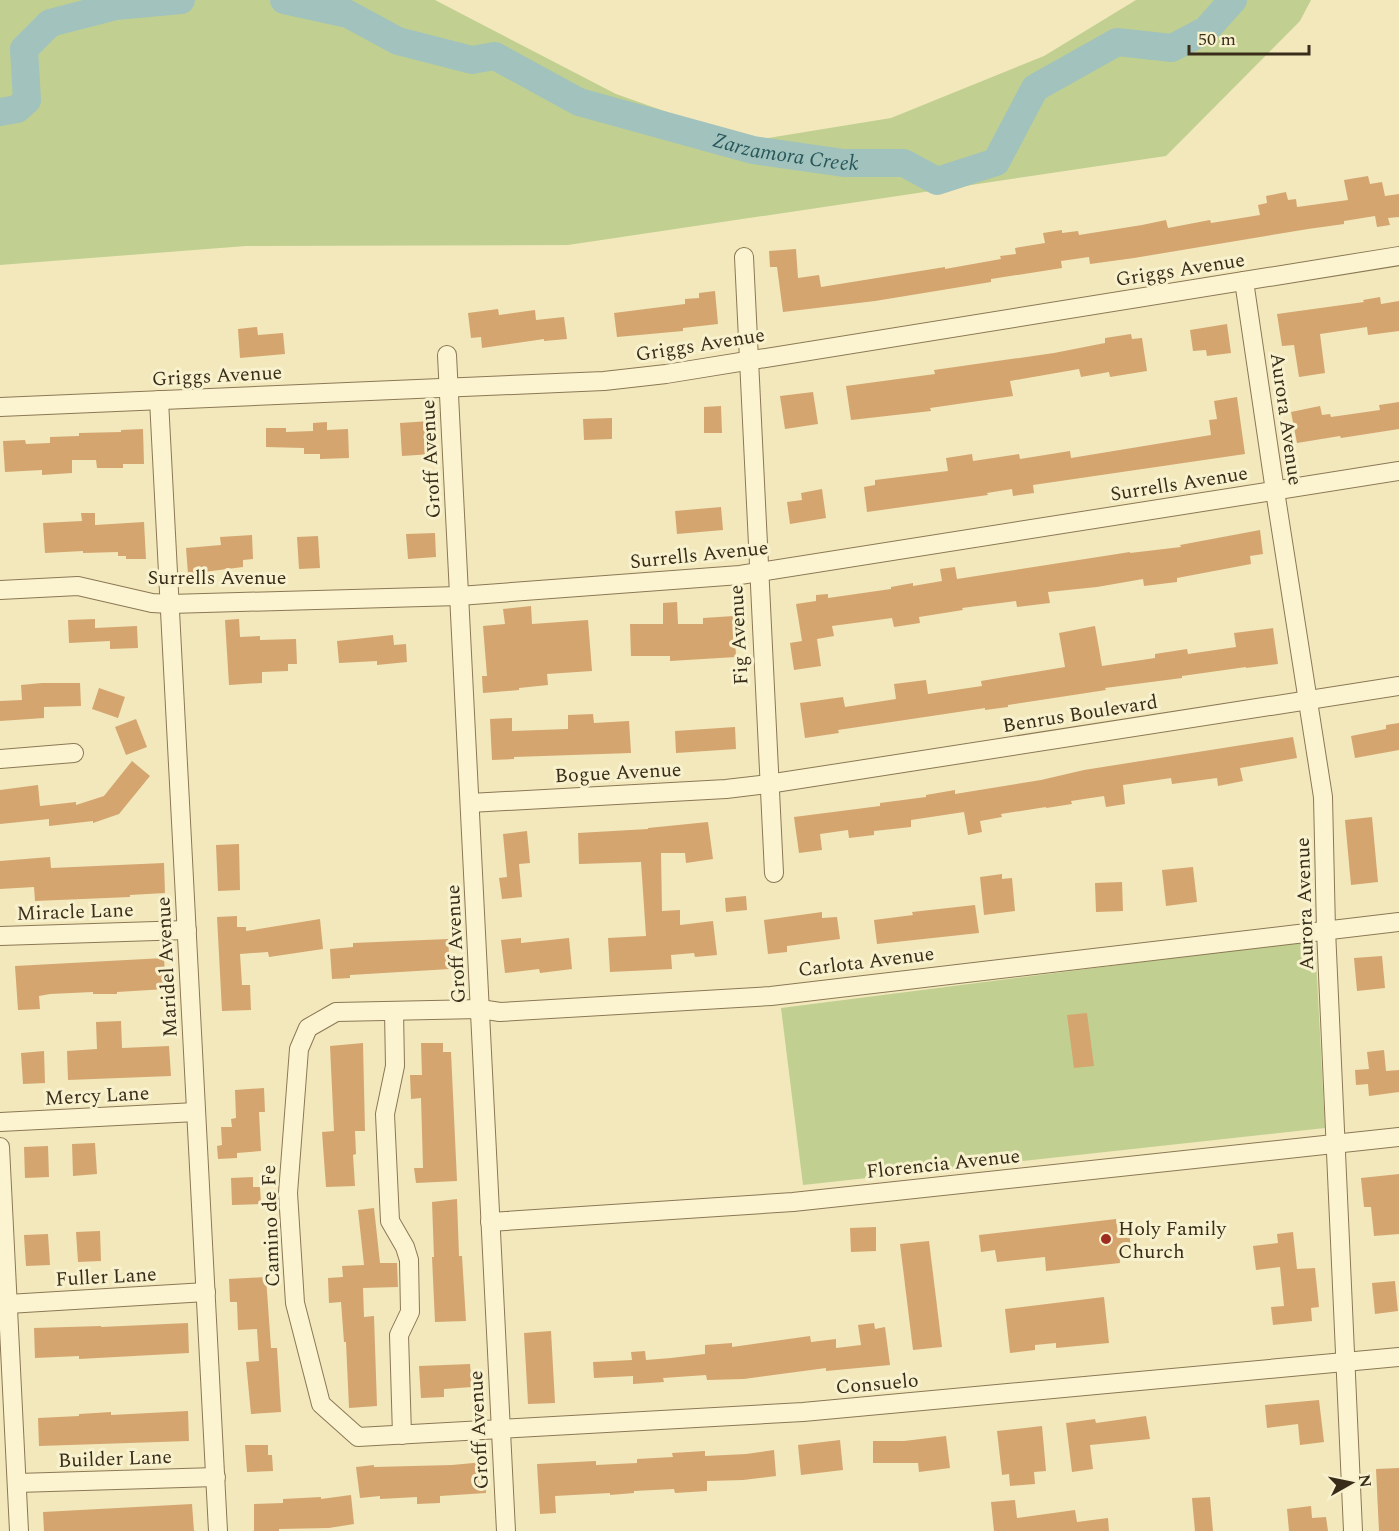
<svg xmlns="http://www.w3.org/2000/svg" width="1399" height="1531" font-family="Spectral,serif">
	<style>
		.green { fill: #c1d090 }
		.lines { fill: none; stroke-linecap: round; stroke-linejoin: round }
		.river { stroke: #a1c2bd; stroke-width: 28 }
		.building { fill: #d4a56f }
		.minor-casing { stroke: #8b7854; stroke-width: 20 }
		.minor { stroke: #fcf4d0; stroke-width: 18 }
		.poi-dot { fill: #9f2d1f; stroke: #f8f1cd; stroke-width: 2 }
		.labels { text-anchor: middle; stroke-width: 6; stroke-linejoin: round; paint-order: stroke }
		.street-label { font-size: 20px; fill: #392d1a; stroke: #f8f1cd }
		.poi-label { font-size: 20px; fill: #392d1a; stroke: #f8f1cd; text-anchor: start }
		.water-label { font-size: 21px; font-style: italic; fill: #28575a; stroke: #f8f1cd }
	</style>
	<rect width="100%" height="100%" fill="#f2e8bc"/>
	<g class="green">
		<path d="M0 0H435L616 94 749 141 891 118 1044 56 1136 0H1311L1300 21 1166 156 568 245 246 246 0 265Z"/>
		<path d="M1315 940 1325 1128 803 1185 781 1008Z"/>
	</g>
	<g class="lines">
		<g class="river">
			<path id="s1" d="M284 0 348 14 398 41 472 60 495 56 579 102 753 150 844 163H904L937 181 996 162 1035 88 1117 42 1172 48 1206 30 1233 0"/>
			<path d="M0 112 17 109 27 100 24 49 50 23 116 6 181 0"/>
		</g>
	</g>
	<g class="building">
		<path d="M1368 176 1370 184 1382 182 1385 196 1399 194V217L1388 218 1390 225 1377 227 1375 216 1344 221V224L1308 229 1134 258 1090 264 1089 257 1061 261 1062 268 991 279V282L875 301 783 312 777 267H770L769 251 796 249 798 278 819 275 821 287 945 267V269L1001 259 1000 256 1016 254 1015 248 1045 243 1043 233 1062 230V233L1078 231 1079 235 1142 225 1166 220 1168 228 1210 220 1211 223 1260 215 1258 205 1267 203 1266 196 1286 192 1288 200 1296 199 1297 207 1348 200 1344 180Z"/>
		<path d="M715 291 718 324 683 328V331L617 337 614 313 685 304V299L699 298V293Z"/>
		<path d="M1380 297 1381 304 1399 301V331L1368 335 1367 327 1320 334 1325 373 1299 377 1294 345 1282 346 1277 314 1364 302 1363 300Z"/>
		<path d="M498 309 499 315 535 310 536 320 564 317 567 339 544 341V339L482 348 481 337 471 338 468 313Z"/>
		<path d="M1227 324 1231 353 1207 356 1206 350 1193 351 1190 330Z"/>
		<path d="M257 327 258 335 283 333 285 354 240 358 238 329Z"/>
		<path d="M1131 334 1132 339 1142 338 1147 371 1110 377 1109 372 1081 377 1079 369 1010 381 1013 396 930 408 931 411 851 420 846 386 935 374 934 370 1054 353 1105 343V338Z"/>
		<path d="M813 392 818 424 785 429 780 396Z"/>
		<path d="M1237 397 1245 454 1033 485 1034 493 1013 496 1012 489 987 493 988 495 867 512 864 487 875 485V480L948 471 946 458 972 454 973 461 1019 454 1020 459 1070 451 1071 458 1211 435 1209 420 1217 419 1214 401Z"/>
		<path d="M1399 402V429L1341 438 1340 436 1297 443 1291 412 1320 406 1322 415 1330 414 1331 417 1380 410 1379 405Z"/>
		<path d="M721 406 722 433H704V407Z"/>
		<path d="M612 418V439L584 440 583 419Z"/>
		<path d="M430 421 432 454 402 456 400 423Z"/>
		<path d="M327 422V430L348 429 349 458 320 459V454H304V448L266 447V428H286V432L313 431V423Z"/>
		<path d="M143 429 144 464H123V468H97L96 460H72V473L42 475V470L5 472 3 441 25 440 26 444 50 443V437L79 436V433L121 432V430Z"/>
		<path d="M822 489 826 518 790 524 787 502 802 500 801 493Z"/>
		<path d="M721 507 723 530 677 534 675 511Z"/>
		<path d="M81 513H95V525L144 522 146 559H126V556H118V552L83 553V551L45 553 43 523 82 521Z"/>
		<path d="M1260 530 1263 554 1250 556 1251 564 1177 578V582L1144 586 1143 579 1097 587 1048 592 1050 603 1017 607 1016 601 962 608 963 610 919 617 920 623 894 627 892 618 832 626 834 636 817 639 821 666 794 670 790 643 802 641 796 604 816 601V595L828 594V598L891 589V587L913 583V586L942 581 940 569 955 567 957 579 1130 552V553L1181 547 1180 545Z"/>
		<path d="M435 533 436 557 408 559 406 534Z"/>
		<path d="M252 535 253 559 243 560V567L188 574 186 548 221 545 220 537Z"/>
		<path d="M318 536 320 568 299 569 297 537Z"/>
		<path d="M677 602 678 624H703V618L734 616 736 657 670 661V656H631L630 624H663V603Z"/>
		<path d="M531 606 532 624 588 620 592 671 547 674 548 685 519 688V690L483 693 482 676H487L483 626 505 624 503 609Z"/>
		<path d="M95 619V628L137 626 138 648 110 649V641L69 643 68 620Z"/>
		<path d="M239 619 240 637 260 636V640L296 639 297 664H288V671L262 672V683L229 685 225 620Z"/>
		<path d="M1095 626 1102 666 1155 658V654L1187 649 1188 654 1236 647 1234 633 1273 628 1278 664 1246 668V667L1182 676V678L1105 688 1106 690 1008 705V707L985 710V708L838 730 839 733 805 738 800 703 843 697 845 707 896 699 894 684 926 680 928 694 982 686 981 681 1065 667 1059 633Z"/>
		<path d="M393 635 394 645 406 644 407 662 377 665V661L339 663 337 641Z"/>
		<path d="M42 683H80L81 706 44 707V718L0 721V701L22 700 21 685Z"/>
		<path d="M99 688 125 697 118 718 92 709Z"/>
		<path d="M593 714 594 723 629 721 631 753 514 757V759L492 760 490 719 512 718V731L568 729V715Z"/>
		<path d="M136 719 147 747 126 755 115 727Z"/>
		<path d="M1399 723V750L1355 758 1351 736 1386 729V725Z"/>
		<path d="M735 727 736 749 676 753 675 731Z"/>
		<path d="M1293 737 1297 758 1240 768 1243 781 1218 786 1217 778 1172 784 1171 778 1123 785 1125 804 1106 807 1104 796 1071 801 1072 804 1046 808V807L1001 814 1002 817 980 821 982 832 968 835 964 812 911 820V827L874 831V835L849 838 848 830 820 834 822 850 799 853 794 817 880 806V803L926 797V795L955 790V794L1041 780 1084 770Z"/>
		<path d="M132 761 150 776 119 814 93 823V821L49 826V819L0 824V790L38 785 40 806 76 802V805L104 796Z"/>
		<path d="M1372 817 1378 882 1351 885 1345 820Z"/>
		<path d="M708 822 713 859 686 863 685 853H661L662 911 680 910V925L713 921 717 955 695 957 694 953 671 955 672 969 610 972 608 938 646 936 641 862 579 864 578 833 648 829V828Z"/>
		<path d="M527 831 530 863 519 864 522 897 502 899 499 878 507 877 503 834Z"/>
		<path d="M239 844 240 890 218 891 216 845Z"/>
		<path d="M50 857 51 868 164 863 165 893 130 895V897L35 901 34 887 0 889V861Z"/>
		<path d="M1193 867 1197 902 1166 906 1162 870Z"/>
		<path d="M1002 874V879L1012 878 1015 911 984 915 980 877Z"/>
		<path d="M1122 882 1123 911 1096 912 1095 883Z"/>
		<path d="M746 896 747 910 726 912 725 898Z"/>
		<path d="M975 905 979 933 877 944 874 920 913 915 912 912Z"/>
		<path d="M822 912V918L837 917 840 939 787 946V952L768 954 764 920Z"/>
		<path d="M237 916V927H246V931L320 919 323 949 269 957 268 952 240 954 242 985H250L251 1010 222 1011 217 917Z"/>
		<path d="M521 938V943L569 938 572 969 540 973 539 969 505 973 501 940Z"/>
		<path d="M448 939 450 969 350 975V978L332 979 330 949 353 947V943Z"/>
		<path d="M1382 956 1385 988 1357 991 1354 958Z"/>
		<path d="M164 958 166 989 117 992V994H93V992L50 994 39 996 40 1009 18 1010 15 966Z"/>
		<path d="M1087 1013 1094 1066 1074 1068 1067 1015Z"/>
		<path d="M121 1021 122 1048 169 1046 171 1076 68 1080 67 1051 97 1049 96 1022Z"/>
		<path d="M363 1043 365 1131H355L356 1154 353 1155 355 1186 326 1187 322 1132 334 1131 330 1046Z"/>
		<path d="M421 1043H443V1052H451L457 1181 416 1183 414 1168H423L421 1098 411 1099 410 1075H422Z"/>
		<path d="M1384 1050 1386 1071 1399 1070V1092L1369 1096 1368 1084 1356 1085 1355 1070 1369 1069 1367 1052Z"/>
		<path d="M44 1051 45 1083 23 1084 21 1053Z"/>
		<path d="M264 1088 265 1112H259L261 1151 237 1153V1158L218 1159 217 1146 222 1145 221 1127H232L231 1119 236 1118 235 1090Z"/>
		<path d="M95 1143 97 1174 73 1176 72 1144Z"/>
		<path d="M48 1146 49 1177 25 1178 24 1147Z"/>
		<path d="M1399 1174V1234L1374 1236 1371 1207H1364L1361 1178Z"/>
		<path d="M253 1177V1187H260L261 1204 232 1205 231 1178Z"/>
		<path d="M457 1199 459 1256H462L466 1321 435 1322 432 1257H434L432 1202Z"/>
		<path d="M374 1208 380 1263H397L398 1287 363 1288 364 1317 374 1316 377 1406 349 1408 346 1342H344L341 1302 329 1303 328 1278 343 1277 342 1266 364 1265 358 1210Z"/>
		<path d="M1116 1219 1118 1234 1129 1232 1131 1249 1119 1250 1120 1263 1046 1271 1045 1257 997 1262 995 1250 981 1252 979 1235Z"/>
		<path d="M876 1227V1251L851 1252 850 1228Z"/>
		<path d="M100 1231 101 1261 78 1262 76 1232Z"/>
		<path d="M1293 1232 1297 1269 1315 1268 1319 1307 1311 1308 1312 1321 1273 1325 1271 1307 1284 1306 1280 1267 1256 1270 1253 1246 1278 1243 1277 1234Z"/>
		<path d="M48 1234 50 1265 26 1266 24 1235Z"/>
		<path d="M929 1241 942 1347 913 1350 900 1244Z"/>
		<path d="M266 1277 271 1348H277L281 1412 251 1414 246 1362 259 1361 257 1329 238 1330 237 1302H230L229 1279Z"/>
		<path d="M1395 1281 1398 1311 1375 1314 1372 1283Z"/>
		<path d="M1104 1297 1109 1343 1056 1348V1343L1035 1345V1350L1010 1353 1005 1309Z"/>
		<path d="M188 1323 189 1353 79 1359V1356L35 1358 34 1328 101 1326V1327Z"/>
		<path d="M874 1323 875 1329 885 1327 890 1365 826 1371V1368L744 1379 707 1380 706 1375 663 1378 664 1382 633 1384V1376L594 1378 593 1362 632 1360 631 1352 645 1351 646 1360 671 1358 705 1354V1345L732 1343V1347L810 1336 811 1342 836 1339V1348L861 1345 858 1325Z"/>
		<path d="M551 1331 555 1403 528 1404 524 1333Z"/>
		<path d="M470 1364 472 1387 444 1389V1397L421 1398 419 1366Z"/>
		<path d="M1319 1400 1324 1442 1300 1445 1298 1424 1267 1428 1265 1405Z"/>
		<path d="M188 1411 189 1441 39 1446 38 1418 79 1416V1414L111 1412V1415Z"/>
		<path d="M1146 1416 1150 1439 1090 1445 1093 1469 1072 1472 1066 1423 1095 1419 1096 1423Z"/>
		<path d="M1042 1426 1046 1471 1034 1472 1035 1484 1010 1486 1009 1474 1002 1475 997 1431Z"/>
		<path d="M946 1436 950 1468 919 1472 918 1463H873V1441H904Z"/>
		<path d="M840 1440 843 1470 801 1475 798 1445Z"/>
		<path d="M245 1445H268V1455H272L273 1471 247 1472Z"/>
		<path d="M774 1450 776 1476 743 1480 707 1481V1491L675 1493 674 1489 634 1491V1493L610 1495V1493L555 1496 556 1513 540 1514 537 1464 596 1461V1465L637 1463V1459L673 1457 672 1453 705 1451V1456L746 1454Z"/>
		<path d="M484 1462 486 1493 440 1496V1503L417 1504V1497L380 1499V1496L360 1498 356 1467 374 1465V1467L452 1465Z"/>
		<path d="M1399 1468V1531H1379L1376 1469Z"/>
		<path d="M351 1495 354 1524 329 1528 279 1529V1531H254V1504L283 1503V1499L321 1497V1499Z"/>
		<path d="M1210 1497 1213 1531H1195L1192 1498Z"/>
		<path d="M1015 1500 1017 1518 1075 1510 1077 1522 1108 1518 1109 1531H994L991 1502Z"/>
		<path d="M192 1504 194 1531H44L43 1512Z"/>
		<path d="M1311 1506 1312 1518 1326 1517 1328 1531H1289L1287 1509Z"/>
	</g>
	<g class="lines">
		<g class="minor-casing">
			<g id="minor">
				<path d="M744 257 774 873"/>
				<path d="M1244 281 1275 491 1323 797 1326 930 1353 1531"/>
				<path d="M447 355 506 1531"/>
				<path d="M159 400 218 1531"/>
				<path d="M0 407 604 381 666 374 1399 256"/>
				<path d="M0 590 78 586 152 603 170 604 459 596 740 575 1399 471"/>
				<path d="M0 759 74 753"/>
				<path d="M470 803 726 789 768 784 1399 686"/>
				<path d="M1399 922 771 996 500 1012 480 1009 336 1012 308 1028 299 1049 288 1193 295 1303 321 1404 358 1437 803 1412 1399 1357"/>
				<path d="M0 936 187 930"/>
				<path d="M394 1011 395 1066 385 1114 390 1221 405 1247 409 1260 410 1312 399 1335 402 1435"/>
				<path d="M0 1122 196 1112"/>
				<path d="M0 1147 19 1531"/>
				<path d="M490 1222 793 1202 1399 1137"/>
				<path d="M8 1304 206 1292"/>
				<path d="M17 1483 216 1477"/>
			</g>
		</g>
		<use href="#minor" class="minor"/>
	</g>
	<circle class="poi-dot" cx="1106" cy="1239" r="6"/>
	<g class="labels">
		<g class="street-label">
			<text transform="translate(1180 269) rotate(-9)" y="7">Griggs Avenue</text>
			<text transform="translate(700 344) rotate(-9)" y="7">Griggs Avenue</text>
			<text transform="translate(217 375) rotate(-3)" y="7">Griggs Avenue</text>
			<text transform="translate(1287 419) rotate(82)" y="7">Aurora Avenue</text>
			<text transform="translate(430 459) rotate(-93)" y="7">Groff Avenue</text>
			<text transform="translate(1179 483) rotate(-9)" y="7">Surrells Avenue</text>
			<text transform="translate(699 554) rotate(-6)" y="7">Surrells Avenue</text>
			<text x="217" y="584">Surrells Avenue</text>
			<text transform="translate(738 635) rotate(-93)" y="7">Fig Avenue</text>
			<text transform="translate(1080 713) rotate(-9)" y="7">Benrus Boulevard</text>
			<text transform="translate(618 772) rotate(-3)" y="7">Bogue Avenue</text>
			<text transform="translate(1304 904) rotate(-92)" y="7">Aurora Avenue</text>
			<text transform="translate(75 911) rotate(-2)" y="7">Miracle Lane</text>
			<text transform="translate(455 944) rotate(-93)" y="7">Groff Avenue</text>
			<text transform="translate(866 961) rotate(-7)" y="7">Carlota Avenue</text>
			<text transform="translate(166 967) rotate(-93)" y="7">Maridel Avenue</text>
			<text transform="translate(97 1095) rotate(-3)" y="7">Mercy Lane</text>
			<text transform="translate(943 1163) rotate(-6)" y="7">Florencia Avenue</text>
			<text transform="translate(270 1226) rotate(-92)" y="7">Camino de Fe</text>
			<text transform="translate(106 1276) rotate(-3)" y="7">Fuller Lane</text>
			<text transform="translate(877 1383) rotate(-5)" y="7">Consuelo</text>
			<text transform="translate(478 1430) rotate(-93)" y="7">Groff Avenue</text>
			<text transform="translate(115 1458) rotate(-2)" y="7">Builder Lane</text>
		</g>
		<g class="poi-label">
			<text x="1118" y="1235">Holy Family<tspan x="1118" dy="23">Church</tspan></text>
		</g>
		<g class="water-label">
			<text dy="7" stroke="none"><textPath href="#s1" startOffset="531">Zarzamora Creek</textPath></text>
		</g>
	</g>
	<g transform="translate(1351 1483) rotate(81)" stroke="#f8f1cd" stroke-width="4.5" paint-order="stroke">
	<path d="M0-4.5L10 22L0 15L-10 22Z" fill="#392d1a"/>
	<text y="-9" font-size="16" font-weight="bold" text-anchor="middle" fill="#392d1a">N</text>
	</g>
	<path d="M1189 45v9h120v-9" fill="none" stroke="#392d1a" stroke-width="3"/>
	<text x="1198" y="45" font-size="18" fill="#392d1a" stroke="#f8f1cd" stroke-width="4.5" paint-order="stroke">50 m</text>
</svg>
